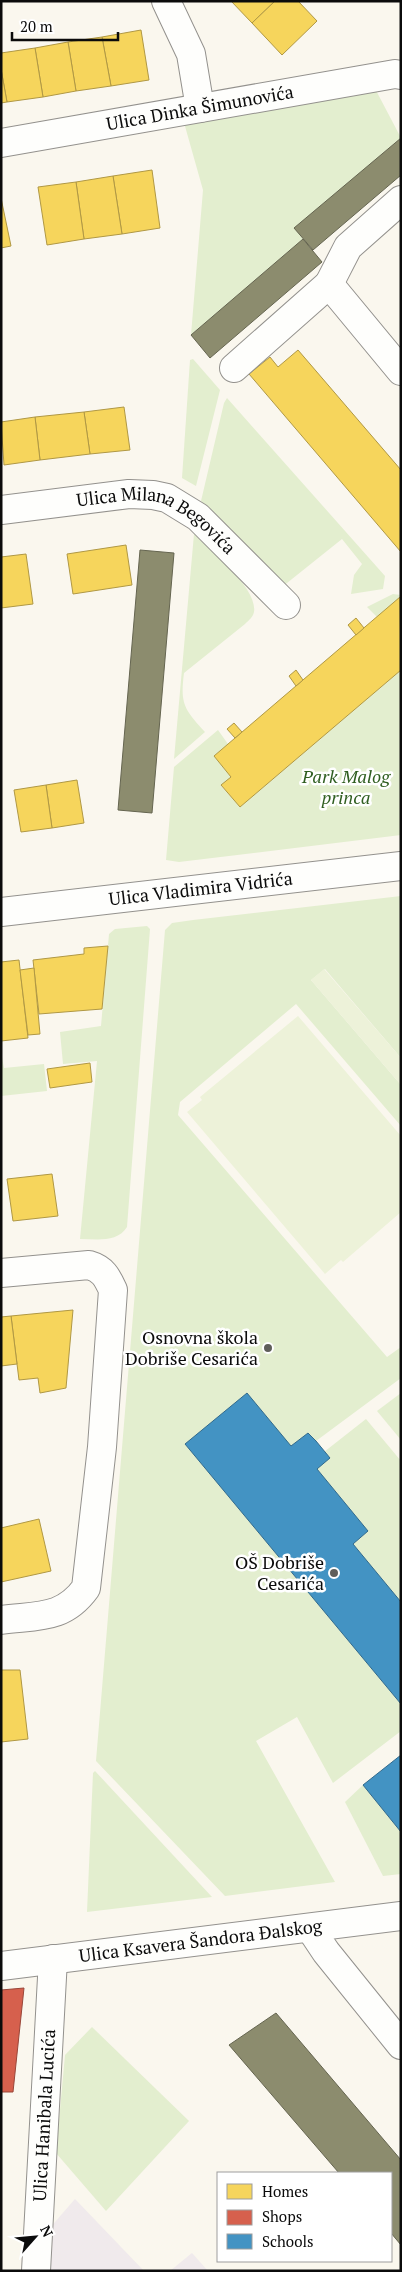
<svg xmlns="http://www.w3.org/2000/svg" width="402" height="2272" font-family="'PT Serif',serif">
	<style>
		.industrial { fill: #f0eaec }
		.green { fill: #e3eecf }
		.pitch { fill: #edf2d9 }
		.homes { fill: #f6d55c; stroke: #b09844 }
		.shops { fill: #d6604d; stroke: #994639 }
		.schools { fill: #4393c3; stroke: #326a8c }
		.industry { fill: #8c8c6e; stroke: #656550 }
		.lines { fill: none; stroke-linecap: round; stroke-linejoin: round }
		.minor-casing { stroke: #93918d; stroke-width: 30 }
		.minor { stroke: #fefefc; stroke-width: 28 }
		.poi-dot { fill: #5f5e5a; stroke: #fff; stroke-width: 2 }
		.labels { text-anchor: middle; stroke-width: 5; stroke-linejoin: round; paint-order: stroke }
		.street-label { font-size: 18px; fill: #0b0b0b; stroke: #fff }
		.park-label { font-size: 18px; font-style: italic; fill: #2f5e20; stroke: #fff }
		.poi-label { font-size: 18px; fill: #0b0b0b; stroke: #fff; text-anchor: end }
	</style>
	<rect width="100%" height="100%" fill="#faf7ee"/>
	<g class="industrial">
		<path d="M75 2199 144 2271H46L49 2229Z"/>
		<path d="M192 2253 208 2271H170Z"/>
	</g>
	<g class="green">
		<path d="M370 79 401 138 295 228 303 239 191 335 203 190 181 112Z"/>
		<path d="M193 359 220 390 196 486 182 478 190 360Z"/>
		<path d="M227 398 385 576 383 589 351 594 354 575 362 564 342 539 282 587 201 501 224 403Z"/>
		<path d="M194 534C210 550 258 588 254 612 253 617 249 620 245 624L184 673C180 704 184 709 205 732L174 759Z"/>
		<path d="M393 594 401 595V599L377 617 367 607Z"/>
		<path d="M401 670V835L179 862 166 860 174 767 218 730 228 744 214 756 231 777 221 786 240 807Z"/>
		<path d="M401 896V1058L325 969 311 980 401 1085V1126L296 1004 180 1102 178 1115 387 1357 401 1347V1378L316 1441 308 1433 291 1446 185 1444 401 1704V1731L333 1783 297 1717 256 1741 335 1882 225 1896 96 1761 165 930 172 923 193 920Z"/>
		<path d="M147 926 150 929 127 1227C117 1243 97 1239 80 1239L97 1061 63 1064 60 1032 101 1026 109 934 115 929Z"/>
		<path d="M1 1052 4 1068 44 1064 47 1091 1 1096Z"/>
		<path d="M401 1393V1440L377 1411Z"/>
		<path d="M366 1419 401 1461V1602L353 1544 368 1531 317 1469 324 1452Z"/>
		<path d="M95 1771 212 1897 87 1912 93 1773Z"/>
		<path d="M363 1785 401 1832V1874L383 1876 345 1802Z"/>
		<path d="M92 2027 189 2121 106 2211 56 2153 65 2055Z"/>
	</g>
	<g class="pitch">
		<path d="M324 969 401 1058V1085L311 980Z"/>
		<path d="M298 1016 401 1136V1212L343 1262 341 1260 325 1274 187 1112 202 1100 200 1097Z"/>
	</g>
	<g class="homes">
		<path d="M231 1H275L252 23Z"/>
		<path d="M275 1H298L317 21 282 55 252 23Z"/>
		<path d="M141 30 149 80 111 86 102 37Z"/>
		<path d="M102 37 111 86 76 91 68 42Z"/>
		<path d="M68 42 76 91 43 97 35 48Z"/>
		<path d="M35 48 43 97 7 102 1 69V53Z"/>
		<path d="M1 69 7 102 1 103Z"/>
		<path d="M152 170 160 228 122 234 113 176Z"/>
		<path d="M113 176 122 234 84 239 76 182Z"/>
		<path d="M76 182 84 239 47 245 38 187Z"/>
		<path d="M1 198 11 246 1 248Z"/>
		<path d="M298 350 401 470V552L249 374 270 357 278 367Z"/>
		<path d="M124 407 130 450 90 454 84 412Z"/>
		<path d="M84 412 90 454 40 460 35 417Z"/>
		<path d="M35 417 40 460 4 465 1 422Z"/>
		<path d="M126 545 132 585 73 594 67 554Z"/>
		<path d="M26 554 33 604 1 608V557Z"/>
		<path d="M400 597 401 670 240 807 221 785 231 777 214 756Z"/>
		<path d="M356 618 364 628 356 635 348 625Z"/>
		<path d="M296 670 303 680 296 686 289 676Z"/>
		<path d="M234 723 242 732 235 738 227 729Z"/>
		<path d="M77 780 84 823 52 828 46 785Z"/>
		<path d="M46 785 52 828 21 832 14 790Z"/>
		<path d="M108 946 102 1009 39 1014 33 960 84 954V948Z"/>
		<path d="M19 960 28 1038 1 1041V962Z"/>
		<path d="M34 968 40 1034 28 1035 20 970Z"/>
		<path d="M90 1063 92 1082 50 1088 47 1069Z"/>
		<path d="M52 1174 58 1216 13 1221 7 1179Z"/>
		<path d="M73 1310 66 1388 40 1393 38 1378 19 1380 11 1316Z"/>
		<path d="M11 1316 17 1364 1 1366V1317Z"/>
		<path d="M39 1519 51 1571 1 1582V1528Z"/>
		<path d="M1 1670H20L28 1739 1 1742Z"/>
	</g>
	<path class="shops" d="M24 1988 13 2092H1V1990Z"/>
	<g class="schools">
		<path d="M247 1393 291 1446 308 1433 316 1441 330 1458 317 1469 368 1531 353 1544 401 1602V1704L185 1444Z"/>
		<path d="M401 1755V1832L363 1785Z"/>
	</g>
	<g class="industry">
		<path d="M401 138V175L313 250 294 228Z"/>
		<path d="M303 239 322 262 210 358 191 335Z"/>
		<path d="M140 550 174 553 152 813 118 810Z"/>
		<path d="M276 2013 401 2160V2245L391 2233V2173H339L229 2045Z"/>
	</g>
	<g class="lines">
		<g class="minor-casing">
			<g id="minor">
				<path d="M166 1 191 54 200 108"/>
				<path id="s1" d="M1 143 395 74 401 75"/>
				<path d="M329 284 348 247 401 200"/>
				<path d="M234 368 329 284 401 371"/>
				<path id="s2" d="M1 510 129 494 153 495 167 498 198 517 286 605"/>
				<path id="s3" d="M1 912 401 866"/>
				<path d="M1 1273 89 1265C103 1269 107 1277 113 1290L102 1447 86 1588C63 1620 37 1615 1 1620"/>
				<path d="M310 1928 326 1952 401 2045"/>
				<path id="s4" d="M1 1966 401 1916"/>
				<path id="s5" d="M36 2271 53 1959"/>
			</g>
		</g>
		<use href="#minor" class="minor"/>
	</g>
	<g class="poi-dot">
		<circle cx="268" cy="1348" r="5"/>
		<circle cx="334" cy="1573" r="5"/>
	</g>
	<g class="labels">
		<g class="street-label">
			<text dy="6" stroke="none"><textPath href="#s1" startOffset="202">Ulica Dinka Šimunovića</textPath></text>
			<text dy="6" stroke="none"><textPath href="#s2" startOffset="164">Ulica Milana Begovića</textPath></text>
			<text dy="6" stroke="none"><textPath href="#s3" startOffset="201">Ulica Vladimira Vidrića</textPath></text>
			<text dy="6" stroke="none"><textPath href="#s4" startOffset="201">Ulica Ksavera Šandora Đalskog</textPath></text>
			<text dy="6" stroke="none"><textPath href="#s5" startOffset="156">Ulica Hanibala Lucića</textPath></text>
		</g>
		<g class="park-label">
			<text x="346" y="783">Park Malog<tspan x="346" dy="21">princa</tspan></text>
		</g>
		<g class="poi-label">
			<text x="258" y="1344">Osnovna škola<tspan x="258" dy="21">Dobriše Cesarića</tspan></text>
			<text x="324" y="1569">OŠ Dobriše<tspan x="324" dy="21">Cesarića</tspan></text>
		</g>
	</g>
	<rect width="402" height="2272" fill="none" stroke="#0b0b0b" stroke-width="5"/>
	<rect x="217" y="2172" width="175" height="90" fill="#ffffff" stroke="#9d9d9d"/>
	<rect x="227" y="2184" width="25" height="15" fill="#f6d55c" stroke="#9d9d9d"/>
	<text x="262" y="2197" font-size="15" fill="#0b0b0b">Homes</text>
	<rect x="227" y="2210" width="25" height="15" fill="#d6604d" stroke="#9d9d9d"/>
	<text x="262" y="2222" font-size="15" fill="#0b0b0b">Shops</text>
	<rect x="227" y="2234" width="25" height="15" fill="#4393c3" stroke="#9d9d9d"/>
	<text x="262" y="2247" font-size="15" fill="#0b0b0b">Schools</text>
	<g transform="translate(35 2237) rotate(63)" stroke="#ffffff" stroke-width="4" paint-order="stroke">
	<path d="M0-4L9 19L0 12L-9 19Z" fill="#0b0b0b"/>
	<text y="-8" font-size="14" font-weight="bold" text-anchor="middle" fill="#0b0b0b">N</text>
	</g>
	<path d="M12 32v8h106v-8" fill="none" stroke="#0b0b0b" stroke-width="2.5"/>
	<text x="20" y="32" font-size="15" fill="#0b0b0b" stroke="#ffffff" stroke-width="4" paint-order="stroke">20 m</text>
</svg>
